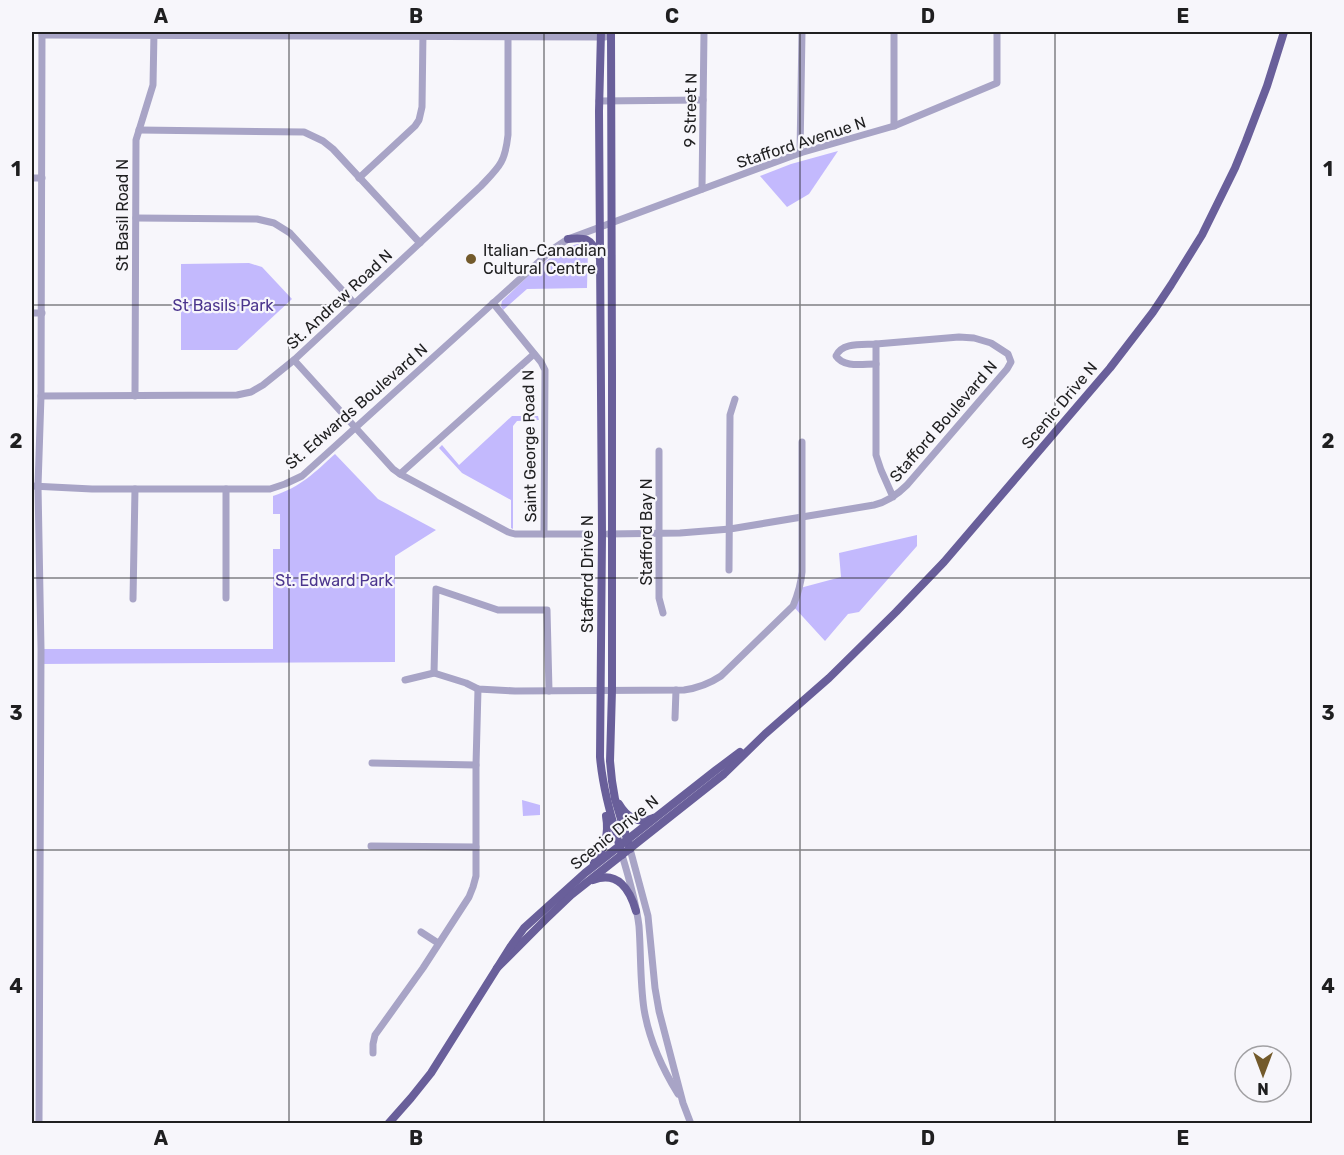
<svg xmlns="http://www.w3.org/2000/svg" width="1344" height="1155" font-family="Rubik,sans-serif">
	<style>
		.green { fill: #c3b9fd }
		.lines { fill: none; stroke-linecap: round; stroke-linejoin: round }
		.minor { stroke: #a8a4c6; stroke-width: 7 }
		.major { stroke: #695f9a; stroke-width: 8 }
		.grid { fill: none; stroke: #1f1f20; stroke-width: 1.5; stroke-opacity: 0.55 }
		.poi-dot { fill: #735a2b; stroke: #f7f6fb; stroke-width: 2 }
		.labels { text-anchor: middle; stroke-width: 4.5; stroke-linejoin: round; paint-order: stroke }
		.street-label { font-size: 16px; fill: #1f1f20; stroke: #f7f6fb }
		.poi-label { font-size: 16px; fill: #1f1f20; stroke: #f7f6fb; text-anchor: start }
		.park-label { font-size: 16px; fill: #4b358d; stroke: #f7f6fb }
		.neatline { fill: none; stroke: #1f1f20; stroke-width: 2 }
		.grid-label { font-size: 20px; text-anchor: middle; font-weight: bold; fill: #1f1f20 }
	</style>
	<rect width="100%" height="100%" fill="#f7f6fb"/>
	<g class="green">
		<path d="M838 151 809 194 787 207 760 176 791 164Z"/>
		<path d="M577 244 583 245 588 248 587 288 527 289 503 310 501 306 502 301C523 282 550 251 577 244Z"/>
		<path d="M249 263 262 267 292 299 237 350H181V264Z"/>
		<path d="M512 416H538L539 420 517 421 513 426V529L511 528V500L462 473 439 448 442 445 459 465Z"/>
		<path d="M335 454 378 499 436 530 395 556V662L41 664V649H273V549H280V514H273V496C301 487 315 472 335 454Z"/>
		<path d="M917 535V546L859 612 848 614 825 641 793 606 800 588 841 577 839 553Z"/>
		<path d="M522 800 540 805V815L523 816Z"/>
	</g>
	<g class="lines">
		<g class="minor">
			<path d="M42 35 605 37"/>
			<path d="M599 101 703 100"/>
			<path d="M894 126V32"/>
			<path d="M139 130 304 132 323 141 333 149 420 243"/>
			<path d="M800 153 802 32"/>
			<path d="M32 178H42"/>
			<path d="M359 178 415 126 419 120 422 107 423 32"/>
			<path d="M702 189 704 32"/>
			<path d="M136 218 257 219 274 223 290 233 354 303"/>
			<path d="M493 303 541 362 545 370 544 534"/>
			<path d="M32 313H42"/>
			<path d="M294 360 393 469 400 474 508 532 515 534H587"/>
			<path d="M876 364C862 364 844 368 836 356 842 342 863 345 876 344"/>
			<path d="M41 396 237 395 251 392 263 385 294 360 481 186C499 167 505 163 508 135V37"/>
			<path d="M135 396 136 140 153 85 154 32"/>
			<path d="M659 451V598L663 613"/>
			<path d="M400 474 534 354"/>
			<path d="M32 486 92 489H270L285 484 302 476 553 249 568 239 800 153 894 126 997 83V32"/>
			<path d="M608 534 680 533 730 529 874 505C887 502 897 495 907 485L1007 369 1011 362 1008 354 991 343 974 338 959 337 876 344V455L881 470 893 497"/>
			<path d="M729 570 730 415 735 399"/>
			<path d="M226 598V489"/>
			<path d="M133 599 135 489"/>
			<path d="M434 673 436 589 498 610H547L549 691"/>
			<path d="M405 680 434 673 466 683 478 689 515 691 684 690C698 688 709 684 721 676L793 606C798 594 801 585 802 572V442"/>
			<path d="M675 718 676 690"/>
			<path d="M372 763 476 765"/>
			<path d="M371 846 476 847"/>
			<path d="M630 849 648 916 655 988 659 1011 683 1103 691 1124"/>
			<path d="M622 855C629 878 636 902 639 926 641 954 640 982 644 1009 649 1040 662 1068 678 1094"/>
			<path d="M421 932 438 943"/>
			<path d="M373 1053V1044L375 1035 423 968 469 897 473 887 476 876V765L478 689"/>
			<path d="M39 1124 41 649 38 486 41 396 42 32"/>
		</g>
		<g class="major">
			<path d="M601 32 599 111 602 534 600 757C603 791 613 822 622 855"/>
			<path d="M611 32 612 374V690L610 761 612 781 615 799 630 849"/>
			<path d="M568 239C585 237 591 238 598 255"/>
			<path d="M619 804C626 816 638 825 653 818"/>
			<path d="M594 863C605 849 609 833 606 816"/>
			<path d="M593 880C618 870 630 890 636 911"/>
			<path d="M497 968 546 919 571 895 724 774 765 734 829 678 896 612 944 562 1110 368 1153 312 1171 285 1202 235 1235 168 1246 141 1267 86 1284 32"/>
			<path d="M388 1124 411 1098 431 1073 511 946 524 928 585 873 716 770 740 752"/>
		</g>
	</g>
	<path class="grid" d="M289 32V1124M544 32V1124M800 32V1124M1055 32V1124M32 305H1312M32 578H1312M32 850H1312"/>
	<circle class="poi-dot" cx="471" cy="259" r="6"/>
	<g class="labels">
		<g class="street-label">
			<text transform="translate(690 110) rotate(-89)" y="6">9 Street N</text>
			<text transform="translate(801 142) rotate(-18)" y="6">Stafford Avenue N</text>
			<text transform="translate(122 215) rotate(-90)" y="6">St Basil Road N</text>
			<text transform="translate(339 299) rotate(-43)" y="6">St. Andrew Road N</text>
			<text transform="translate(1059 405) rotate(-50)" y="6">Scenic Drive N</text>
			<text transform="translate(356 406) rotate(-41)" y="6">St. Edwards Boulevard N</text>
			<text transform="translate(943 421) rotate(-49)" y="6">Stafford Boulevard N</text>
			<text transform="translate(529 446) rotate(-91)" y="6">Saint George Road N</text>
			<text transform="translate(646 532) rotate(-90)" y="6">Stafford Bay N</text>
			<text transform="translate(587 574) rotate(-90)" y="6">Stafford Drive N</text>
			<text transform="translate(614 832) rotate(-39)" y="6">Scenic Drive N</text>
		</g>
		<g class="poi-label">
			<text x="483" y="256">Italian-Canadian<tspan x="483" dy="18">Cultural Centre</tspan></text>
		</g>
		<g class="park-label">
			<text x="223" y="311">St Basils Park</text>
			<text x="334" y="586">St. Edward Park</text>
		</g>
	</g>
	<rect width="1344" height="1155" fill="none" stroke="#f7f6fb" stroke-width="66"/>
	<g transform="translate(1263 1074) rotate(180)"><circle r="28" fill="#f7f6fb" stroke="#a1a0a3" stroke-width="1.5"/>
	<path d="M0-4.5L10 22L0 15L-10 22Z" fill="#735a2b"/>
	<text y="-9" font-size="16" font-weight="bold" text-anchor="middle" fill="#1f1f20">N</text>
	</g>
	<rect x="33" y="33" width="1278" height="1089" class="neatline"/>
	<g class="grid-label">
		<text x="161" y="23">A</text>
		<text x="416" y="23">B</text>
		<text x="672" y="23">C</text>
		<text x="928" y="23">D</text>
		<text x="1183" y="23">E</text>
		<text x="16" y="176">1</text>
		<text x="1328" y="176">1</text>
		<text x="16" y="448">2</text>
		<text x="1328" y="448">2</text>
		<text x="16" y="720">3</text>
		<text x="1328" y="720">3</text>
		<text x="16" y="993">4</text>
		<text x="1328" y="993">4</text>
		<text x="161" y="1145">A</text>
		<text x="416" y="1145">B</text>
		<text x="672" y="1145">C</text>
		<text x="928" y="1145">D</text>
		<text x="1183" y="1145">E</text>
	</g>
</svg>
